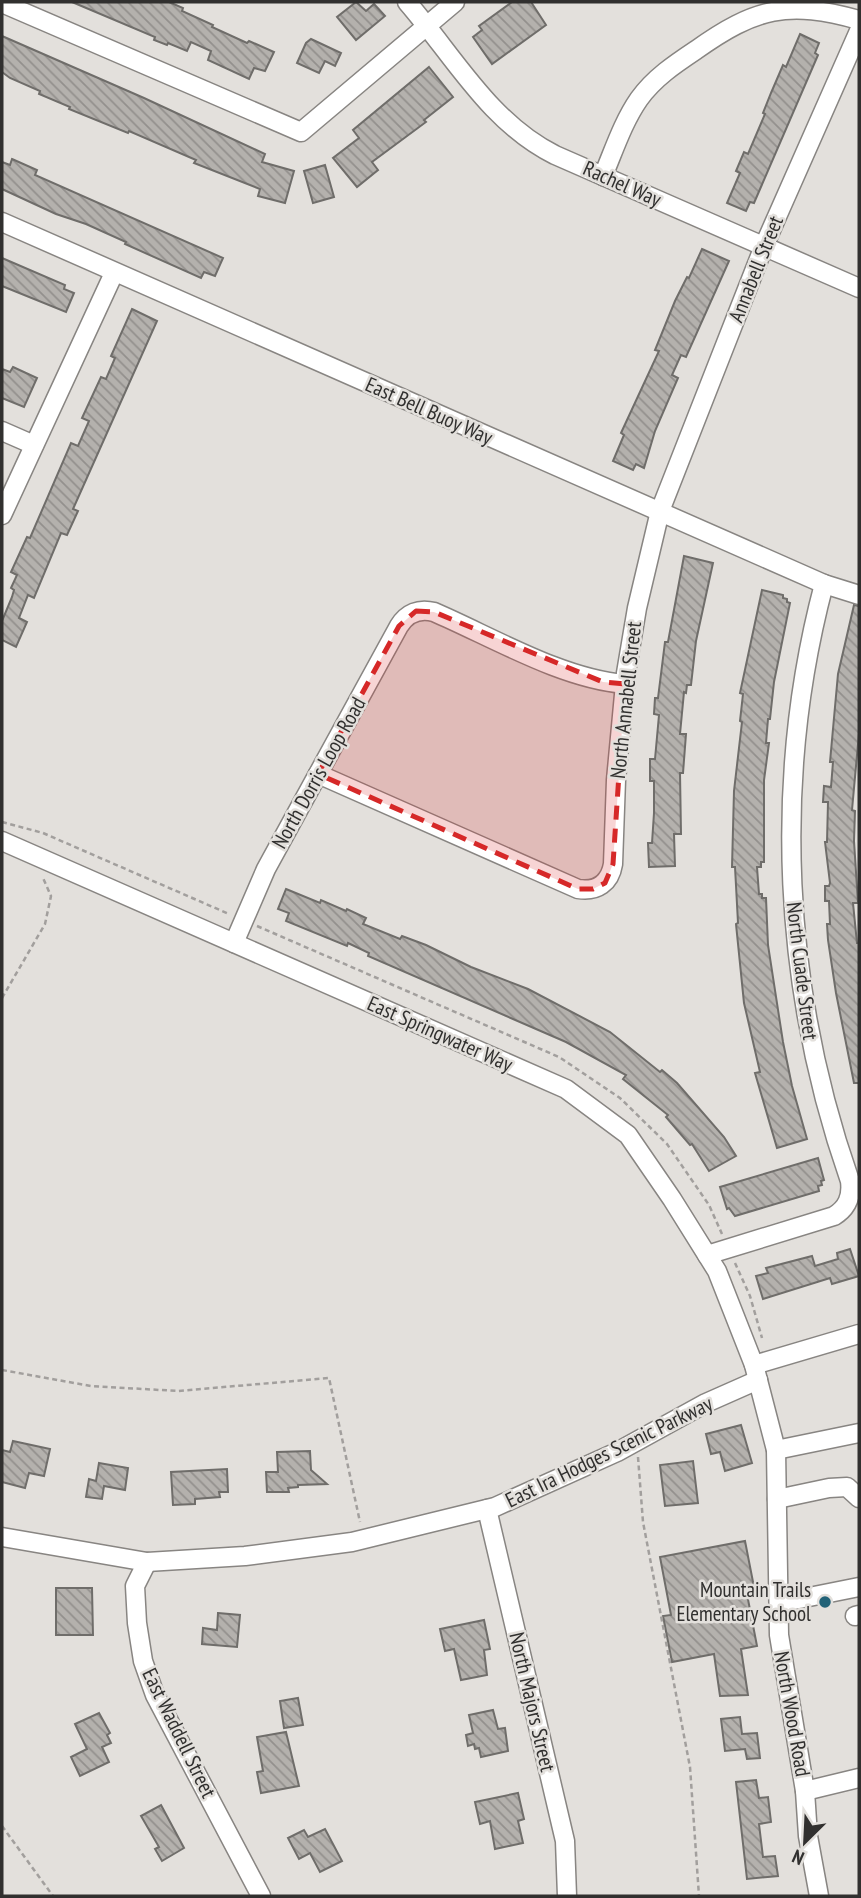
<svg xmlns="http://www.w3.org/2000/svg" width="861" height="1898" font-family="'PT Sans Narrow',sans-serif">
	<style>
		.building { fill: url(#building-back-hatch); stroke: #6f6d6a; stroke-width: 2 }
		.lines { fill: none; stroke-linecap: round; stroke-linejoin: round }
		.minor-casing { stroke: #888582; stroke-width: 21 }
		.path { stroke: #a29f9d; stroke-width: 2.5; stroke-dasharray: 5 3.5; stroke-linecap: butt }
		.minor { stroke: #fff; stroke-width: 18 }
		.marked { fill: #d62828; fill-opacity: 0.2; stroke: #d62828; stroke-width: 5; stroke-dasharray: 14 9; stroke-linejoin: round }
		.poi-dot { fill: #226277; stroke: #e3e0dc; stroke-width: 2.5 }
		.labels { text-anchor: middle; stroke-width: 5; stroke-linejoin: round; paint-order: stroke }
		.street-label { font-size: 21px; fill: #31302f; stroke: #e3e0dc }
		.poi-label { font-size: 21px; fill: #31302f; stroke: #e3e0dc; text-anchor: end }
	</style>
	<defs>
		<pattern id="building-back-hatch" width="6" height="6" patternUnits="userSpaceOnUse" patternTransform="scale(1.75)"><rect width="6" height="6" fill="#b4b1ad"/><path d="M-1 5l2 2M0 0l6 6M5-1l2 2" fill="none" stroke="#93908d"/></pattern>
	</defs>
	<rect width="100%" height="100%" fill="#e3e0dc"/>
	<g class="building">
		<path d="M72 2H169L183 8 182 11 213 25 212 27 247 43 249 41 274 52 265 71 254 68 249 79 208 60 211 51 191 42 187 51 168 43 167 45 154 40 155 37Z"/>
		<path d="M356 2 366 11 374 4 385 16 356 40 337 17Z"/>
		<path d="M512 2H531L546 25 492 64 473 37 482 30 479 26Z"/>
		<path d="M800 34 819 43 815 53 818 55 754 203 750 202 746 211 727 203 740 173 736 171 744 152 748 154 765 114 763 113 771 93 783 65 786 67Z"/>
		<path d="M2 36 144 98 265 154 262 162 294 171 285 203 258 196 260 189 194 163 196 160 129 131 128 133 69 109 70 107 39 94 40 91 10 78 2 72Z"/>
		<path d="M311 39 341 53 335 66 325 61 319 73 297 63 306 43Z"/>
		<path d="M429 67 453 97 424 120 426 122 372 162 378 170 357 187 333 158 359 138 353 130Z"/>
		<path d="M12 159 37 170 35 175 223 258 215 276 204 272 201 278 125 244 126 242 86 224 56 214 2 189V162L10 165Z"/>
		<path d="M325 165 334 197 313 203 304 171Z"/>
		<path d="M702 249 729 261 686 357 681 355 672 375 678 378 655 431 644 468 636 464 633 470 613 461 624 435 621 433 659 351 655 350 675 301 687 277 689 278Z"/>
		<path d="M2 258 65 285 64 289 74 293 66 312 2 286Z"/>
		<path d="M132 309 157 321 73 509 78 511 67 535 61 533 34 598 28 595 19 618 27 622 16 647 2 640V621L12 597 14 590 11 588 17 575 11 572 27 537 30 538 71 443 78 446 89 421 82 418 101 377 106 379 115 358 111 356Z"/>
		<path d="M13 367 37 378 24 407 2 398V369L10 372Z"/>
		<path d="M684 556 713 563 696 641 691 685H687L686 693 684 692 680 734H686L683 773H680L681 834H674L675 866 649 867 648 843H652L654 813V781H650V759H655L659 715 654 714 655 698H658L665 642H668Z"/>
		<path d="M762 590 783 595V598L787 599V602L790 603 774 682 770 719H768L766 743H769L764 780V862H761V867H757L759 894H762V898H766L768 945 783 1042 792 1086 807 1139 777 1148 755 1073 760 1072 744 1003 736 924 738 923 735 867H732L734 791 742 722 740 721 743 694 740 693Z"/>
		<path d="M854 605 859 606V733L852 810 855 811 854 841 858 903H853L857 943H859V1083H854L836 993 828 940 827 924H830L829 901H825V886H829L830 883 825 842H827L828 802H823L824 786 831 787 833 762H830L838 674Z"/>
		<path d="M286 889 320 903 321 900 346 911 347 909 366 918 363 924 400 939 402 936 426 945 471 967 528 989 610 1032 660 1072 662 1070 677 1083 724 1137 736 1156 709 1171 692 1144 690 1145 666 1117 668 1115 623 1079 626 1075 566 1042 368 956 369 953 348 943 347 946 286 921 289 913 278 909Z"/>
		<path d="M818 1158 824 1180 821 1181 822 1185 818 1186 819 1191 735 1216 729 1208 727 1209 720 1187Z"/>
		<path d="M850 1249 859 1276 832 1284 830 1278 763 1299 756 1276 768 1273 766 1268 812 1256 815 1266 838 1259 837 1253Z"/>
		<path d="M741 1425 752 1463 725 1471 720 1452 711 1454 706 1434Z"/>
		<path d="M13 1441 50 1449 44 1476 29 1473 25 1488 2 1482V1450L10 1452Z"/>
		<path d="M310 1451 311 1470 327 1484 298 1485V1487L288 1488 289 1492H267L266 1472H278L277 1452Z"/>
		<path d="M693 1461 698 1503 665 1506 660 1465Z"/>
		<path d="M99 1463 128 1468 125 1490 104 1486 102 1499 86 1497 89 1479 96 1481Z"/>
		<path d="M227 1469 228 1492H219L220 1497 195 1499V1504L173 1505 171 1472Z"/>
		<path d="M745 1541 754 1587 746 1589 757 1646 741 1649 748 1695 720 1696 714 1654 672 1662 663 1616 671 1615 660 1557Z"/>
		<path d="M56 1588H92L93 1635H56Z"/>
		<path d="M218 1613 240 1615 237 1647 202 1644 203 1628 217 1630Z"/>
		<path d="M484 1620 490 1649 484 1650 487 1675 461 1680 454 1649 445 1651 440 1629Z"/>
		<path d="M298 1698 303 1725 284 1728 280 1701Z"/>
		<path d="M493 1710 498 1729 505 1728 508 1751 481 1757 479 1748 475 1749 474 1744 468 1746 466 1735 473 1733 469 1715Z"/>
		<path d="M99 1713 110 1733 107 1735 111 1743 102 1747 109 1762 80 1776 71 1757 87 1749 75 1724Z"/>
		<path d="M740 1717 742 1734 757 1733 760 1758 747 1759 745 1749 725 1751 721 1719Z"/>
		<path d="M286 1732 299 1786 261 1793 257 1772 263 1771 257 1737Z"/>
		<path d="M756 1780 759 1798 768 1797 771 1822 759 1824 763 1857 775 1856 778 1876 747 1879 736 1782Z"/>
		<path d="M518 1793 524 1819 518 1821 523 1843 495 1849 490 1821 480 1824 475 1802Z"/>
		<path d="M161 1805 184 1848 162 1861 155 1849 159 1847 141 1816Z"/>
		<path d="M325 1829 342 1861 320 1872 310 1853 299 1859 288 1838 304 1830 308 1837Z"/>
	</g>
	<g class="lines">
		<g class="minor-casing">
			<g id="minor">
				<path d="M407 2C453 55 490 123 555 155L859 288"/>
				<path d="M2 3 301 132 455 2"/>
				<path d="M603 176C614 150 623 122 639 99 654 78 675 64 696 50 755 8 788 0 859 20"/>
				<path d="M2 222 824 584 859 595"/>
				<path d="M2 431 34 445"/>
				<path d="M2 515 114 273"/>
				<path d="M318 774 578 889C597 892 610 883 613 864L616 780 626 673 637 608 660 511 764 246 859 31"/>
				<path d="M2 841 566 1089 628 1135 672 1199 717 1271 754 1365 776 1450 779 1635 805 1791 808 1836 819 1896"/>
				<path d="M234 943 266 869 399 626C407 613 419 608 434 612 492 637 562 679 625 684"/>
				<path d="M707 1255 834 1216C847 1208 852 1197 850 1181 783 990 772 780 824 584"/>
				<path d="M754 1365 859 1334"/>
				<path d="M776 1450 859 1433"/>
				<path d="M777 1499 829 1488 847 1487 859 1498"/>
				<path d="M487 1509 565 1841 567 1896"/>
				<path d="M2 1537 147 1562 245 1556 352 1542 495 1507 617 1452 706 1403 758 1380"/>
				<path d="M147 1562 135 1586 137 1623 143 1661 155 1695 261 1896"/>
				<path d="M779 1603 859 1587"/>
				<path d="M855 1616 859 1615"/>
				<path d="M805 1791 859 1778"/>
			</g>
		</g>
		<g class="path">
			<path d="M2 822 43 833 229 914"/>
			<path d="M257 926 559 1057 620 1098 667 1144 709 1205 722 1234"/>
			<path d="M2 998 45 924 51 896 43 878"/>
			<path d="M735 1263 750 1296 762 1338"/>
			<path d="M2 1370 91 1386 178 1391 329 1378 360 1522"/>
			<path d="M638 1457 643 1522 690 1767 699 1896"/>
			<path d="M2 1826 53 1896"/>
		</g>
		<use href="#minor" class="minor"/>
	</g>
	<path class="marked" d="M416 611 434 612 603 682 625 684 613 864 605 883 593 889H578L318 774 399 626Z"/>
	<circle class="poi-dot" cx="825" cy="1602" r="7"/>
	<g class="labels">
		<g class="street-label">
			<text transform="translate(622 184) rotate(24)" y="7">Rachel Way</text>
			<text transform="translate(756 269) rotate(-68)" y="7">Annabell Street</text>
			<text transform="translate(429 411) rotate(24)" y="7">East Bell Buoy Way</text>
			<text transform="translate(626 700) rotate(-84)" y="7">North Annabell Street</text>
			<text transform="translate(319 773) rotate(-61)" y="7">North Dorris Loop Road</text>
			<text transform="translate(802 971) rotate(83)" y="7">North Cuade Street</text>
			<text transform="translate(440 1034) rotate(24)" y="7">East Springwater Way</text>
			<text transform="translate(609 1452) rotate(-26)" y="7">East Ira Hodges Scenic Parkway</text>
			<text transform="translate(532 1702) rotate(77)" y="7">North Majors Street</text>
			<text transform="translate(792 1714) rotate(80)" y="7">North Wood Road</text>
			<text transform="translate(179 1733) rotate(64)" y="7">East Waddell Street</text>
		</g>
		<g class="poi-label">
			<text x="811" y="1597">Mountain Trails<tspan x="811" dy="24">Elementary School</tspan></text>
		</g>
	</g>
	<rect width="861" height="1898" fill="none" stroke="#31302f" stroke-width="7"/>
	<g transform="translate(805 1842) rotate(204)" stroke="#e3e0dc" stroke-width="5" paint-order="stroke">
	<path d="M0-5L12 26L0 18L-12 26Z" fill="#31302f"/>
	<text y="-10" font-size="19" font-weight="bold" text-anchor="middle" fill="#31302f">N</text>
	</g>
</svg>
